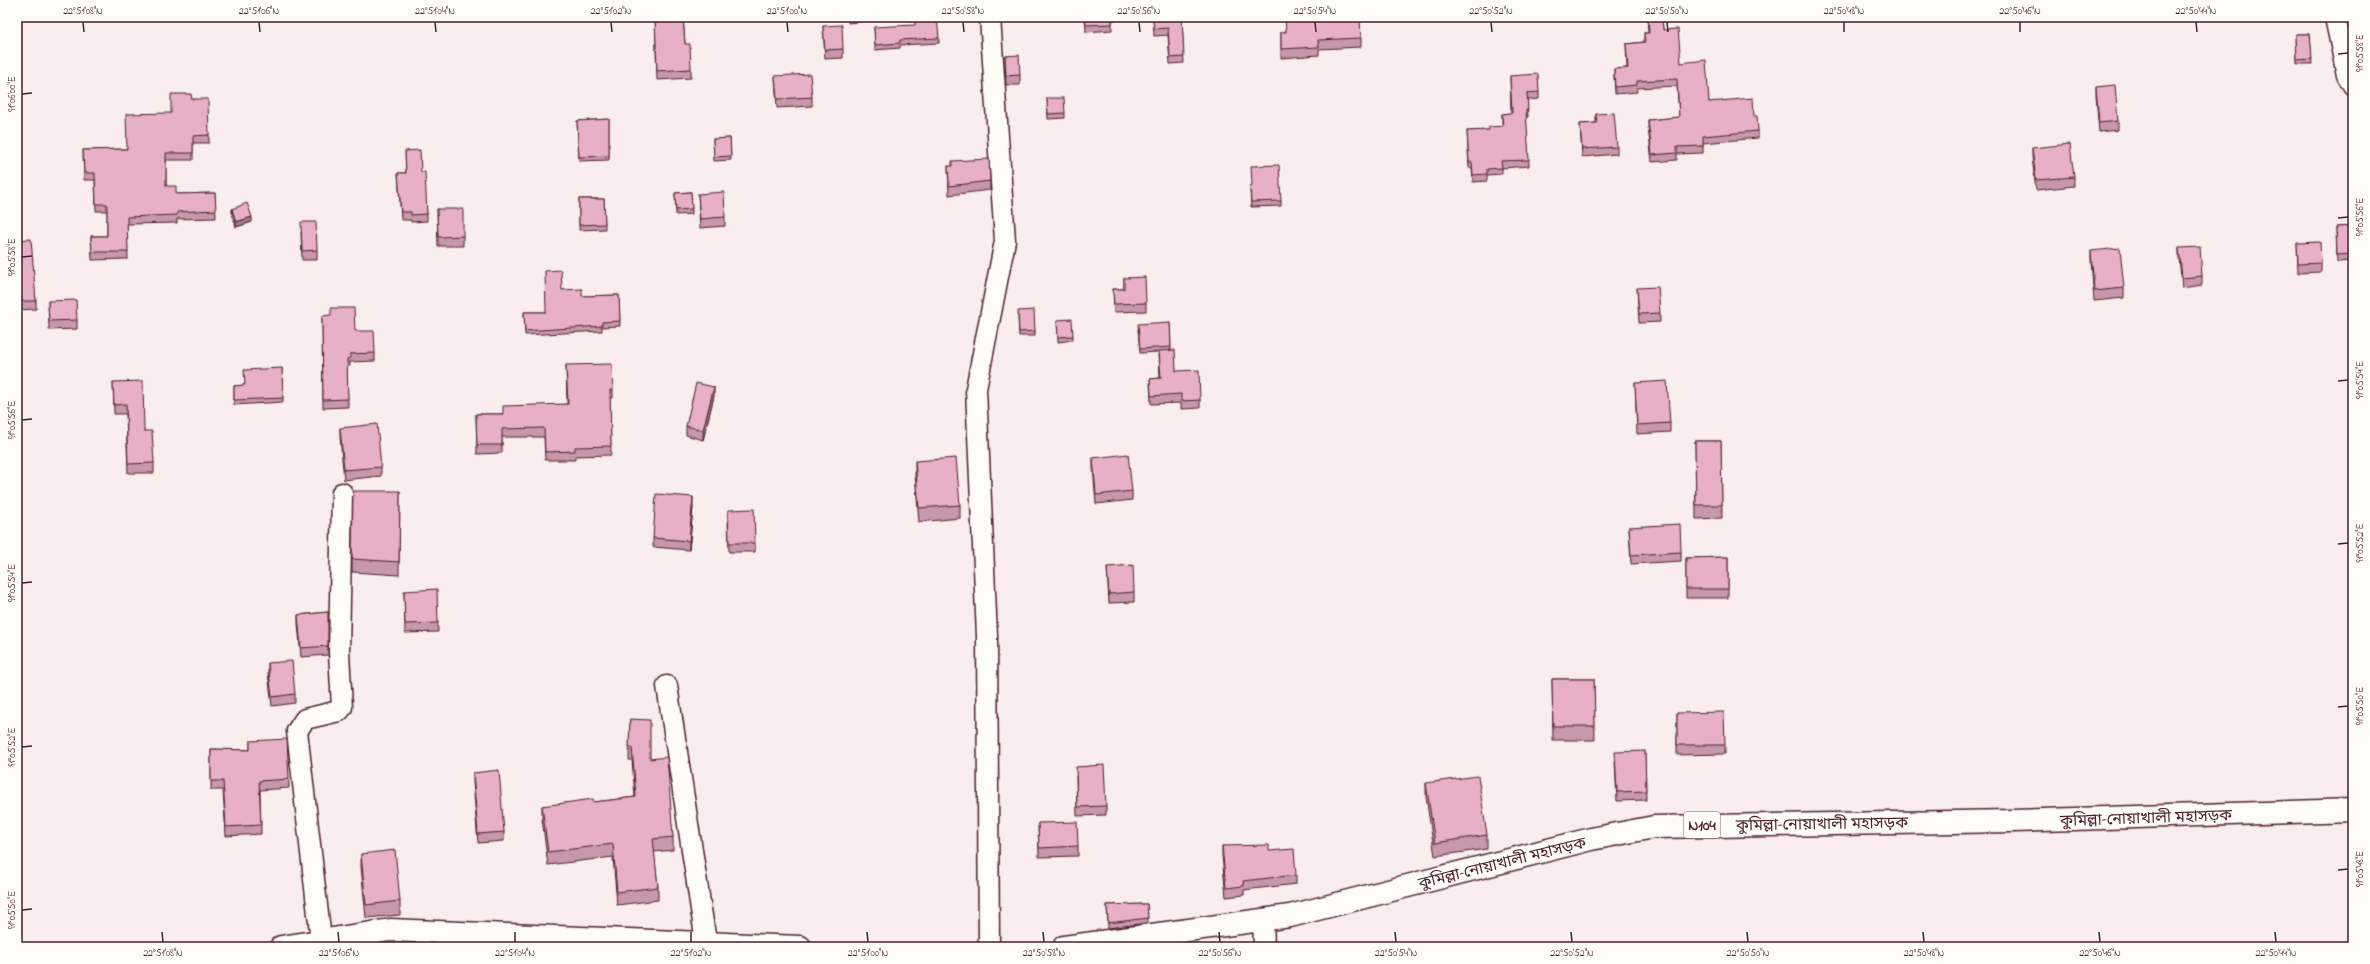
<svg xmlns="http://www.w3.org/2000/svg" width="2370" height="964" font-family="'Indie Flower','Noto Sans Bengali',sans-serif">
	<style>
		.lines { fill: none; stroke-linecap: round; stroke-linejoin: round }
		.minor-casing { stroke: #4a1f2b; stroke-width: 23 }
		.trunk-casing { stroke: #4a1f2b; stroke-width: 25 }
		.minor { stroke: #fdfcf7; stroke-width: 20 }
		.trunk { stroke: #fdfcf7; stroke-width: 22 }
		.wall { fill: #c797ab; stroke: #4a1f2b }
		.shaded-wall { fill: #a27b8b; stroke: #4a1f2b }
		.building { fill: #e7b0c7; stroke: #4a1f2b }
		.ticks { fill: none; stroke: #4a1f2b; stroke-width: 1.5 }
		.labels { text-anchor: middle; stroke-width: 3; stroke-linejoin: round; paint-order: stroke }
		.shield { fill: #fdfcf7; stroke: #806168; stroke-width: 1 }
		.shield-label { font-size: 15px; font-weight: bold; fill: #4a1f2b }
		.street-label { font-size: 16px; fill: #4a1f2b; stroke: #fdfcf7 }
		.neatline { fill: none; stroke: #4a1f2b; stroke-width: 1.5 }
		.ticks-label { font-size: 10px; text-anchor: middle; fill: #4a1f2b }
	</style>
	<rect width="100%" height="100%" fill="#f9eded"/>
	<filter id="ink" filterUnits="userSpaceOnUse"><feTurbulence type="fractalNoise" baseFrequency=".025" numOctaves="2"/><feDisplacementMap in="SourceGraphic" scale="8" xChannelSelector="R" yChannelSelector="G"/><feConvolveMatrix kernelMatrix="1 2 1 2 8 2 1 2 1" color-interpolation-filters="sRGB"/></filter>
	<g filter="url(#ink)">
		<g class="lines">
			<g class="minor-casing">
				<g id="minor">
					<path d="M2335 17 2347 75 2353 85"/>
					<path d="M667 686 706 942"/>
					<path d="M1263 920 1264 947"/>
					<path d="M321 940 297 731 305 719 339 711 342 707 339 653 342 493"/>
					<path d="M989 947 987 636 976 389 1005 241 990 17"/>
				</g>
			</g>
			<g class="trunk-casing">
				<g id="trunk">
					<path d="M281 947 390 930 800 947"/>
					<path d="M1064 947 1290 916 1591 839 1654 827 2013 821 2353 810"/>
				</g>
			</g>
			<use href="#minor" class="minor"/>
			<use href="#trunk" class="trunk"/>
		</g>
		<g class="wall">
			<path d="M655 17H683L685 44 691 69V78L657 80Z"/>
			<path d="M848 17H866V21L848 23Z"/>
			<path d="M1085 17H1182L1184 63 1170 64 1168 35 1154 36 1153 18 1112 20V30L1086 32Z"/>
			<path d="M1285 17 1321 20 1361 38V47L1319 49V55L1281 58V32H1286Z"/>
			<path d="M1647 17H1662L1663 30 1681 63 1709 102 1754 116 1758 131V138L1703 143V153L1677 154V160L1652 162 1648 127V120L1679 117 1677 86 1637 88V92L1615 94 1614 76V69L1627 68 1626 44 1644 42V33H1648Z"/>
			<path d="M823 26 843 49V58L825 59Z"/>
			<path d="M874 27 939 38V43L900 45V48L875 50Z"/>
			<path d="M2296 34H2310L2312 64H2297Z"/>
			<path d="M1005 56 1020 75V85H1006Z"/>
			<path d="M775 76 812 97V106L777 108Z"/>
			<path d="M1510 76 1539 92V99L1527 100 1528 117H1526L1529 166 1502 168V174L1487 175V181L1473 182 1472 168H1469L1467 131 1489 130 1502 126V114L1511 113Z"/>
			<path d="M2096 87 2118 121V130L2099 132 2096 96Z"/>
			<path d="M1047 98 1065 113V118L1048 119Z"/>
			<path d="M192 99 209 135V143H193V160H166V186L176 194 215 193 216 218 177 219V223L127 224 128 259 92 260 91 236H107V211H96L95 180H84L83 150 126 149 171 113Z"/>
			<path d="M1596 114 1617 147V154L1582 157 1580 124 1596 123Z"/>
			<path d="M609 119V160L579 161 577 121Z"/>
			<path d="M730 138 731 160 714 161 713 139Z"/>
			<path d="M2032 148 2074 177V186L2036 190 2032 157Z"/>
			<path d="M405 151 421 172 427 214V221L411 222V220H401L398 173H406Z"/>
			<path d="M948 166 990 181V190L949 195Z"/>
			<path d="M1252 185 1281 201V206L1251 207 1250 190Z"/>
			<path d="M691 192 692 214 676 215 675 193Z"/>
			<path d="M698 194 725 217V226L700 228Z"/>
			<path d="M579 199H604L605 229 579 230Z"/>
			<path d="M232 209 252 222 236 227 232 213Z"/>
			<path d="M437 209 463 236V246H438Z"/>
			<path d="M2353 226V261L2337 262 2336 227Z"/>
			<path d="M301 232 317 250V260H302Z"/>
			<path d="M17 240 36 301V309L17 310Z"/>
			<path d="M2297 243 2321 263V272L2298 273Z"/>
			<path d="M2179 248 2202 276V285L2182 288 2179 258Z"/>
			<path d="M2091 251 2124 288V298L2094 301 2091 260Z"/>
			<path d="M1124 278 1146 303V311L1114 312 1113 289H1124Z"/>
			<path d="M1637 288 1660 313V322L1639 323Z"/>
			<path d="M562 290 582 296 619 295 620 326 602 327V331L525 335 524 312H546Z"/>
			<path d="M48 301 77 320V329L49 330Z"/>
			<path d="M322 316 355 331 375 353V361L350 362V366H347L348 407 323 408Z"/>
			<path d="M1018 316 1035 331V336H1019Z"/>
			<path d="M1057 320 1073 336V340L1058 342Z"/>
			<path d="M1170 322 1171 351 1176 371 1200 400V408L1181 409V403L1151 404 1150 379 1160 378 1159 352 1140 353 1138 329Z"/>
			<path d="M566 365 613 390V398H610L611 455 575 456V460H545L544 437H502V453L477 454 476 414H503L567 404Z"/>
			<path d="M282 368 283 402 234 405V386L244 385Z"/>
			<path d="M113 382 144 431 154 463V473H128L126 414H114Z"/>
			<path d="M1635 383 1670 423V432L1637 434Z"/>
			<path d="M714 396 703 440 686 435V426Z"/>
			<path d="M340 428 381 467V476L344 480 340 437Z"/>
			<path d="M1695 441H1721L1722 518 1696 519Z"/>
			<path d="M1093 458 1132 491V500L1096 504 1093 467Z"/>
			<path d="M915 461 960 505V518L919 522 915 475Z"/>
			<path d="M400 491 399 575 352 572V559Z"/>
			<path d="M693 507 689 550 653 547V538Z"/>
			<path d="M728 519 755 543V552H729Z"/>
			<path d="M1629 527 1681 552V561L1631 564Z"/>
			<path d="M1728 557V598H1686V558Z"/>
			<path d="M1107 567 1134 592V602L1109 603Z"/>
			<path d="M404 591 438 623V632L405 633Z"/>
			<path d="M328 612V655L301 657 298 624V615Z"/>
			<path d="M268 663 295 694V703L272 706 268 673Z"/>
			<path d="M1552 679H1594L1595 740H1553Z"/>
			<path d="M1677 713 1725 745V754L1677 755Z"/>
			<path d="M630 719 650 759 673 837V850L654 852 658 887V900L617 905 613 857 548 865 542 819V806L594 802 635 797 632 760H629Z"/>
			<path d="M250 741 289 779V788L260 790 261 834 226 836 223 790H211V749L250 750Z"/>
			<path d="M1645 751 1646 800 1617 801 1615 761Z"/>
			<path d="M473 773 504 832V841L478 843 473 782Z"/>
			<path d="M1076 776 1106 806V815L1077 816Z"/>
			<path d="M1426 783 1487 835V849L1435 856 1426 797Z"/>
			<path d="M1038 823 1078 846V856L1039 857Z"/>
			<path d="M1222 846 1269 851 1296 875V884L1244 890V895L1226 897 1222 855Z"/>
			<path d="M361 854 400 901V915L366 918 361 867Z"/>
			<path d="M1147 904 1148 923 1108 928 1107 905Z"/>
		</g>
		<g class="shaded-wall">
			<path d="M252 217V222L236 227V222Z"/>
			<path d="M714 387V396L703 440V430Z"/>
			<path d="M693 497V507L689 550V541Z"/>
		</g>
		<g class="building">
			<path d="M655 17H683L685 44H690L691 69 657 71Z"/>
			<path d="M848 17H863L848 18Z"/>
			<path d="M915 17H937L939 38 900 40V43L875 45 874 27 915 25Z"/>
			<path d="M1085 17H1112V24L1086 25Z"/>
			<path d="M1153 17H1182L1184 57 1170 58 1168 28 1154 29Z"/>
			<path d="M1285 17H1321V20L1360 18 1361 38 1318 40 1319 47 1281 49V32H1286Z"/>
			<path d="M1648 17H1662L1663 30 1678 29 1681 63 1706 60 1709 102 1753 98 1754 116H1757L1758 131 1703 136V146L1677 147V153L1652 155 1648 120 1679 117 1677 79 1637 81V85L1615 87 1614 69 1628 68 1626 44 1645 42 1644 33H1649Z"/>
			<path d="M842 25 843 49 825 50 823 26Z"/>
			<path d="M2296 34H2310L2312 59 2297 60Z"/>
			<path d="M1019 55 1020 75 1006 76 1005 56Z"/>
			<path d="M810 74 812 97 777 99 775 76Z"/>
			<path d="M1538 74 1539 92 1527 93 1528 110H1526L1529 160 1501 161 1502 168 1487 169V174L1473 175 1472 162H1469L1467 131 1489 130V127L1503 126 1502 114 1512 113 1510 76Z"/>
			<path d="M2115 85 2118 121 2099 123 2096 87Z"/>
			<path d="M171 94H191L192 99H208L209 135 193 136V153H166V186H176V194L215 193 216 210 177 212V215L127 217 128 252H92L91 236H107V204H96L95 173H84L83 150 127 149 126 114 171 113Z"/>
			<path d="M1047 98H1064L1065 113 1048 114Z"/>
			<path d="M1614 113 1617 147 1582 149 1580 124 1597 123 1596 114Z"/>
			<path d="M609 119V156L579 157 577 121Z"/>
			<path d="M730 138 731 156 714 157 713 139Z"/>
			<path d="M2070 144 2074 177 2036 180 2032 148Z"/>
			<path d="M420 150 421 172H425L427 214 411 215V212H401L398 173H406L405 151Z"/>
			<path d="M989 159 990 181 949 186 948 166H952V161Z"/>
			<path d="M1279 165 1281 201 1251 202 1250 186 1252 185 1251 166Z"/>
			<path d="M691 192 692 209 676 210 675 193Z"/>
			<path d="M724 192 725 217 700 219 698 194Z"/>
			<path d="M579 199H604L605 224 579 225Z"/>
			<path d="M247 203 252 217 236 222 232 209Z"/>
			<path d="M437 209H463V236L438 237Z"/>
			<path d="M301 222H316L317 250 302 251Z"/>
			<path d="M2353 226V254L2337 255 2336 227Z"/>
			<path d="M31 239 36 301H17V240Z"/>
			<path d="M2320 242 2321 263 2298 264 2297 243Z"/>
			<path d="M2200 247 2202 276 2182 278 2179 248Z"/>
			<path d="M2120 248 2124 288 2094 291 2091 251Z"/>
			<path d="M561 270 562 290 582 289V296L619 295 620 321 602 322V326L525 331 524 312H546L545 271Z"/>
			<path d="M1145 277 1146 303 1114 304 1113 289H1124V278Z"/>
			<path d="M1658 287 1660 313 1639 314 1637 288Z"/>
			<path d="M76 300 77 320 49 321 48 301Z"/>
			<path d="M331 308H354L355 331H374L375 353 350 354V358L347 359 348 399 323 400 322 316 331 315Z"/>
			<path d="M1034 310 1035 331 1019 332 1018 311Z"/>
			<path d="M1072 319 1073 336 1058 337 1057 320Z"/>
			<path d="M1170 322 1171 347 1140 349 1138 324Z"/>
			<path d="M1175 350 1176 371 1199 370 1200 400 1181 401V394L1151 396 1150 379 1161 378 1159 351Z"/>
			<path d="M612 364 613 390H610L611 446 575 447V451L545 452 544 428 502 429V445H477L476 414H503V406L568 404 566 365Z"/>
			<path d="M282 368 283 398 234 400V386L245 385 244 370Z"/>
			<path d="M143 381 144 431H152L154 463 128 464 126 404 114 405 113 382Z"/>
			<path d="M1667 381 1670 423 1637 425 1635 383Z"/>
			<path d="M696 383 714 387 703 430 686 426Z"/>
			<path d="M377 424 381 467 344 470 340 428Z"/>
			<path d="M1695 441H1721L1722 505H1696Z"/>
			<path d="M1128 454 1132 491 1096 495 1093 458Z"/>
			<path d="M956 458 960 505 919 508 915 461Z"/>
			<path d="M353 491H400L399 562 352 559Z"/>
			<path d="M656 494 693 497 689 541 653 538Z"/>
			<path d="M754 509 755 543H729L728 510Z"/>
			<path d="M1680 524 1681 552 1631 555 1629 527Z"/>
			<path d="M1728 557V589H1686V558Z"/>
			<path d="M1133 565 1134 592 1109 594 1107 567Z"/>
			<path d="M437 589 438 623 405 624 404 591Z"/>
			<path d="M328 612V646L301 648 298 615Z"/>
			<path d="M292 661 295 694 272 697 268 663Z"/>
			<path d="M1552 679H1594L1595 726H1553Z"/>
			<path d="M1724 712 1725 745H1677V713Z"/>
			<path d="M630 719 650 720V759L667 757 673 837 653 839 658 887 617 892 613 844 548 852 542 806 593 799 594 802 636 797 632 747H629Z"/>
			<path d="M287 739 289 779 259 781 261 825 226 827 223 781H211V749L250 750V741Z"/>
			<path d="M1645 751 1646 791 1617 792 1615 752Z"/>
			<path d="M1104 765 1106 806 1077 807 1076 767Z"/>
			<path d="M499 770 504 832 478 834 473 773Z"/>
			<path d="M1478 776 1487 835 1435 843 1426 783Z"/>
			<path d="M1077 822 1078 846 1039 848 1038 823Z"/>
			<path d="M1269 845V851L1294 849 1296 875 1243 881 1244 886 1226 888 1222 846Z"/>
			<path d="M395 850 400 901 366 905 361 854Z"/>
			<path d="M1147 904 1148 918 1108 923 1107 905Z"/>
		</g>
	</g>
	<path class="ticks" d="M83 22 84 32M259 22 260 32M435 22 436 32M611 22 612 32M787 22 788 32M963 22 964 32M1139 22 1140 32M1315 22 1316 32M1491 22 1492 32M1667 22 1668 32M1844 22V32M2020 22V32M2196 22 2197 32M2338 54 2348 53M22 94 32 93M2338 218 2348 217M22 257 32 256M2338 381 2348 380M22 420 32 419M2338 544 2348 543M22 583 32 582M2338 707 2348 706M22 747 32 746M2338 870 2348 869M22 910 32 909M162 932 163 942M338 932 339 942M515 932V942M691 932V942M867 932 868 942M1043 932 1044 942M1219 932 1220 942M1395 932 1396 942M1571 932 1572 942M1747 932 1748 942M1923 932 1924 942M2099 932 2100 942M2275 932 2276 942"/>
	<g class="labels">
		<rect class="shield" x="1684" y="812" width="36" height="26" rx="3"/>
		<g class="shield-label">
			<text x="1702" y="830">N104</text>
		</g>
		<g class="street-label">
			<text transform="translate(2146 817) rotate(-2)" y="6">কুমিল্লা–নোয়াখালী মহাসড়ক</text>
			<text transform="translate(1822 823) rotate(-1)" y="6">কুমিল্লা–নোয়াখালী মহাসড়ক</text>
			<text transform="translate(1502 862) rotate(-14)" y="6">কুমিল্লা–নোয়াখালী মহাসড়ক</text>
		</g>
	</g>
	<rect width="2370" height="964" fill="none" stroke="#fdfcf7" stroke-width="44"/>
	<rect x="22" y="22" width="2326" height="920" class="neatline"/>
	<g class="ticks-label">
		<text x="83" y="14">22°51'08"N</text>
		<text x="259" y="14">22°51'06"N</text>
		<text x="435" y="14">22°51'04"N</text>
		<text x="611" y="14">22°51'02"N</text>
		<text x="787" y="14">22°51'00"N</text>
		<text x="963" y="14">22°50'58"N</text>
		<text x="1139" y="14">22°50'56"N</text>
		<text x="1315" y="14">22°50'54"N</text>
		<text x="1491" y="14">22°50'52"N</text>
		<text x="1667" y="14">22°50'50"N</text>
		<text x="1844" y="14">22°50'48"N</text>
		<text x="2020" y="14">22°50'46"N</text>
		<text x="2196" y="14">22°50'44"N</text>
		<text transform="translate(2359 53) rotate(-90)" y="4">91°05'58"E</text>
		<text transform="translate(11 94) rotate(-90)" y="4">91°06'00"E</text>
		<text transform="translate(2359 217) rotate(-90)" y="4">91°05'56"E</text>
		<text transform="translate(11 257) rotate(-90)" y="4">91°05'58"E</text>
		<text transform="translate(2359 380) rotate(-90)" y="4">91°05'54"E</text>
		<text transform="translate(11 420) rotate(-90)" y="4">91°05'56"E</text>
		<text transform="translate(2359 543) rotate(-90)" y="4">91°05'52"E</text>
		<text transform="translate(11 583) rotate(-90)" y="4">91°05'54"E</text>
		<text transform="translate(2359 706) rotate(-90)" y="4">91°05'50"E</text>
		<text transform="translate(11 747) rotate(-90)" y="4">91°05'52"E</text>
		<text transform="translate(2359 869) rotate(-90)" y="4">91°05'48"E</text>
		<text transform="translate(11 910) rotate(-90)" y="4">91°05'50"E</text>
		<text x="163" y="956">22°51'08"N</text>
		<text x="339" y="956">22°51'06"N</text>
		<text x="515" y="956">22°51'04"N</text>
		<text x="691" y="956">22°51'02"N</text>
		<text x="868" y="956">22°51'00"N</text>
		<text x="1044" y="956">22°50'58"N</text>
		<text x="1220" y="956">22°50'56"N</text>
		<text x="1396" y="956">22°50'54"N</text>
		<text x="1572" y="956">22°50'52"N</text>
		<text x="1748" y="956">22°50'50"N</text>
		<text x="1924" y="956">22°50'48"N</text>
		<text x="2100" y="956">22°50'46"N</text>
		<text x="2276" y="956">22°50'44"N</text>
	</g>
</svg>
